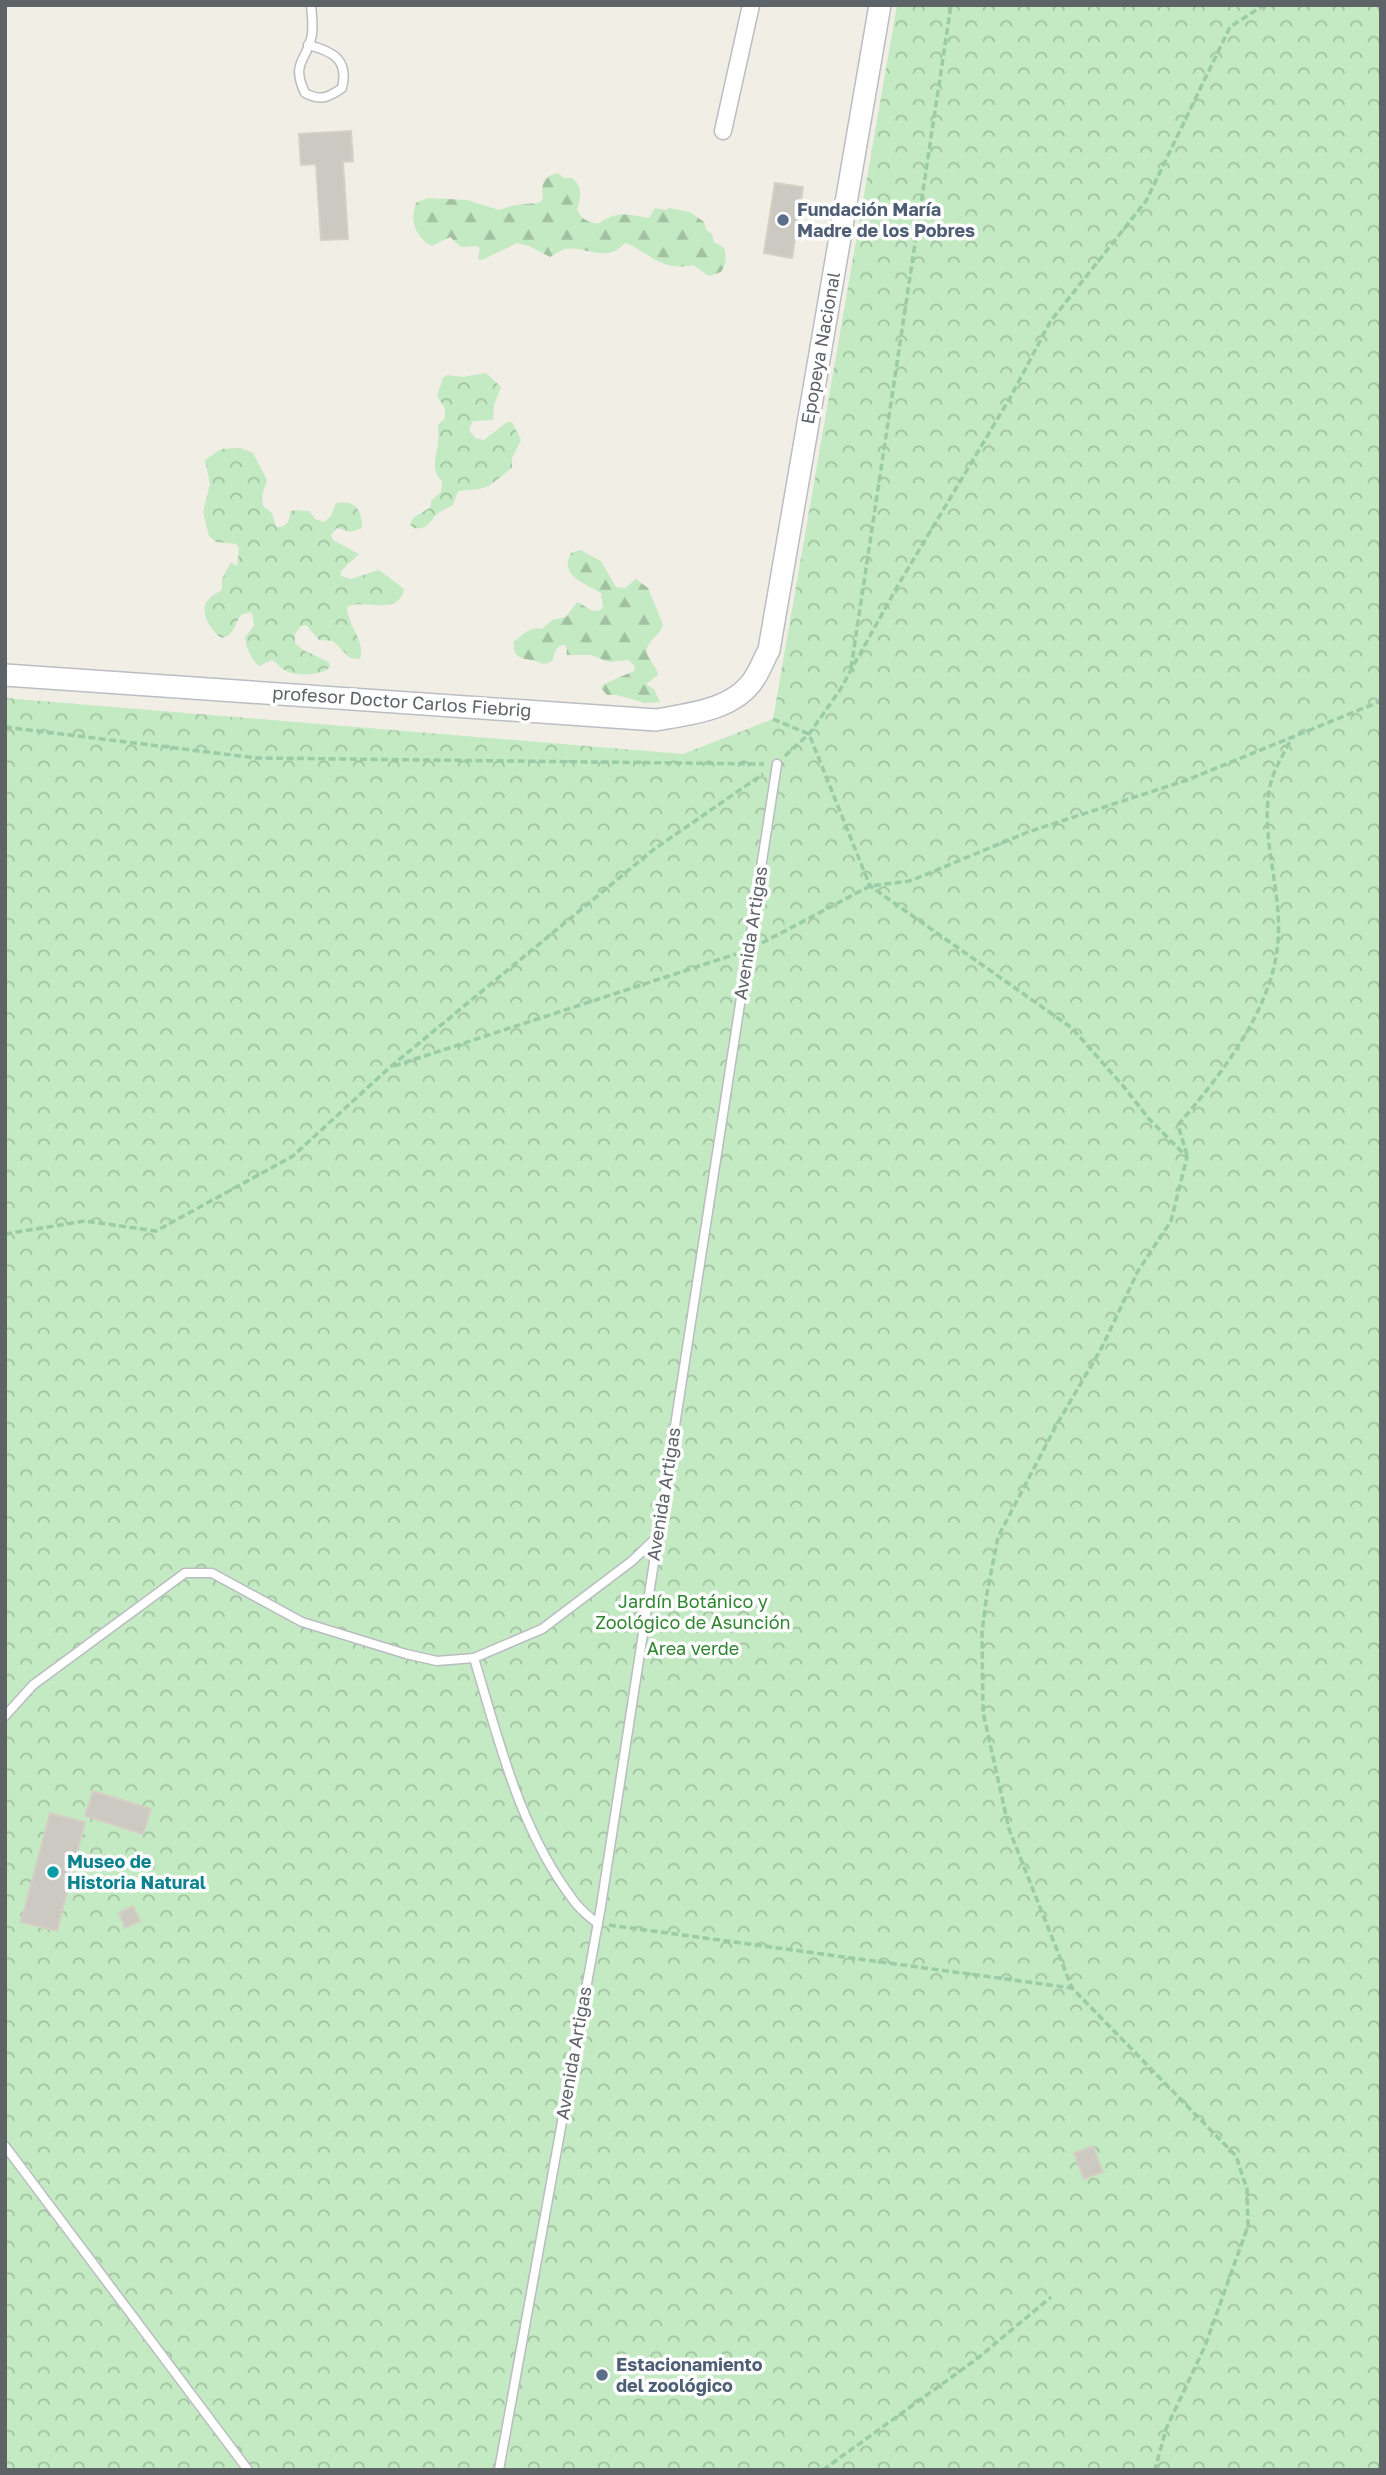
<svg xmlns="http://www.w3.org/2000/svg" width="1386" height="2475" font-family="'Golos Text',sans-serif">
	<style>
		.forest { fill: url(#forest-firs) }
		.park { fill: url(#park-crowns) }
		.building { fill: #ccc9c3; stroke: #d6d0c4; stroke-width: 2 }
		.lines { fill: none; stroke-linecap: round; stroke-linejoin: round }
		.lane-casing { stroke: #b9bcc1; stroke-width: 11 }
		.street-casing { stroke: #b9bcc1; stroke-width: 19 }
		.secondary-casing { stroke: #babdc3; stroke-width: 24 }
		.path { stroke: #9acca6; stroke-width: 3.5; stroke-dasharray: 7 3.5; stroke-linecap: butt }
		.lane { stroke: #fff; stroke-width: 8 }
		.street { stroke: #fff; stroke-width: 16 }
		.secondary { stroke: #fff; stroke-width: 21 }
		.service-dot { fill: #5c6f8a; stroke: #fff; stroke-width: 2.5 }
		.culture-dot { fill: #0f9aa8; stroke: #fff; stroke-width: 2.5 }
		.labels { text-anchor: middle; stroke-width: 7; stroke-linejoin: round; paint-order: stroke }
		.service-label { font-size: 18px; font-weight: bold; fill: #4e5e75; stroke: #fff; text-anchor: start }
		.street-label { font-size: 18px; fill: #5e6368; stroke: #fff }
		.park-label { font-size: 18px; fill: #2f8530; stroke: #fff }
		.culture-label { font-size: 18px; font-weight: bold; fill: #0d838f; stroke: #fff; text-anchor: start }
	</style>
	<defs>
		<pattern id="forest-firs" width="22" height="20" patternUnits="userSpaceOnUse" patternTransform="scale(1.75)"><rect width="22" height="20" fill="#c3eac2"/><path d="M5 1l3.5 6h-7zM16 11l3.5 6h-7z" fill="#a2c1a1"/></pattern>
		<pattern id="park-crowns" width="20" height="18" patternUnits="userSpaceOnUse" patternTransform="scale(1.75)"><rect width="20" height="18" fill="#c3eac2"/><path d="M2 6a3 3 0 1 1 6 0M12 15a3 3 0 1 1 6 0" fill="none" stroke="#a2c1a1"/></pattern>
	</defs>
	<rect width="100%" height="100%" fill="#f1eee6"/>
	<g class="forest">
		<path d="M558 173 564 178H572C583 187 581 197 577 209 580 219 590 224 600 223 617 210 629 215 649 218L655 208 666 210 669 208 690 212 704 222 706 230 712 234 714 242 724 248C727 256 726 265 721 272L709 276 693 265C661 272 652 254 626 243 620 246 618 251 612 252 597 257 581 246 565 249 559 251 555 254 550 257L529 246 517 243 482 260 478 259 480 248 477 246 461 247 450 237 432 246C416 239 408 218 417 202L428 198 467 200 499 210 515 205 538 203 543 200C541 185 542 176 558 173Z"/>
		<path d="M580 550 601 561 616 587 625 588 636 579 648 588 663 625C660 635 654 636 649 644 641 655 657 664 658 675L646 684 654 689 660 702 645 703 617 695H607L601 688 604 684 634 671 635 666 628 660 609 662 591 655H567L566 645C556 644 555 653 552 661 543 667 540 661 530 660 519 658 512 655 514 642 522 635 530 626 542 629L552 620 566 617 577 602C588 606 591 616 603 608L601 593C587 584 558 576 571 553Z"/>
	</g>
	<g class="park">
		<path d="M897 5H1381V2470H5V698L683 754 773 719Z"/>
		<path d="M486 373 501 387 494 405 493 420 473 421 469 430 475 438 484 440 507 422H512L521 440 512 458V468L489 486 479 489 458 491 453 505C448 508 442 510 437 514 428 523 428 530 413 528L410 524C414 513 424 514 431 506V501L441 492 442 481C429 469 437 457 438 442 439 437 438 431 438 425L445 418V408L437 396 443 378 447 375 463 377Z"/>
		<path d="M240 448 253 453 267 480 262 496 263 506 272 513 276 527C286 528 290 522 290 512L294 510 309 511 315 519 324 522 331 516 336 503C355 500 362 509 362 528L351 532 337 528 331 535 333 540 359 554 341 571V576L351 579 379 570 404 589C399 617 364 598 347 607 347 625 366 640 360 659L350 658 333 641 319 640 306 625 301 626 295 634V643L303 650 329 662 330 667C322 676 297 676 286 671 281 668 277 663 272 660L259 666C251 660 246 647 245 637L254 626 252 612 242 614C234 623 235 636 221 638 211 631 197 610 209 599 213 594 218 594 222 589V579L231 562 237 566 239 548 236 544 216 542 209 536 203 512 210 484 205 460 221 449Z"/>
	</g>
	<g class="building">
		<path d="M351 131 353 161 343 162 348 239 321 240 316 164 301 165 299 134Z"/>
		<path d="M775 183 803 187 792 258 764 253Z"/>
		<path d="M93 1791 151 1809 143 1834 85 1816Z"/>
		<path d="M50 1813 85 1822 57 1931 21 1922Z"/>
		<path d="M133 1906 140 1921 125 1928 119 1913Z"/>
		<path d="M1093 2146 1103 2172 1084 2179 1074 2153Z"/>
	</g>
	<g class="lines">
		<g class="lane-casing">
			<g id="lane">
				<path d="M308 45C332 51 349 59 342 88 328 98 320 101 305 93 290 61 308 61 312 34 313 25 312 14 311 5"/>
				<path d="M474 1658C499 1741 520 1831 574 1901 580 1910 590 1917 598 1924"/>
				<path d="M5 1716 33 1685 185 1573H212L302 1622 406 1654 437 1661 474 1658 542 1629 632 1561 657 1537"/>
				<path d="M5 2146 248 2470"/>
				<path d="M499 2470 601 1906 777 764"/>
			</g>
		</g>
		<g class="street-casing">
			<path id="street" d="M723 131 751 5"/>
		</g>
		<g class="secondary-casing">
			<path id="secondary" d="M5 675 656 720C689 714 734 710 754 679 760 670 764 659 769 650L880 5"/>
		</g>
		<g class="path">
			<path d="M851 668 951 5"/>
			<path d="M773 719 809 734 870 886 1072 1028 1124 1087 1149 1119 1187 1157 1171 1221 1138 1271 1101 1349 1057 1424 998 1537 987 1593 982 1632 983 1712 1009 1829 1072 1988 1236 2156 1247 2189 1248 2226 1205 2346 1166 2429 1155 2470"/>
			<path d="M5 727 256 758 764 764"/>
			<path d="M785 756 809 734 840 690 897 587 1010 398 1050 322 1146 201 1230 27 1264 5"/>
			<path d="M762 943 870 886 910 881 1028 832 1187 780 1381 701"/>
			<path d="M394 1066 736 954"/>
			<path d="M1187 1155 1178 1125C1219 1077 1269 1014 1277 950 1285 895 1259 841 1270 786 1273 770 1285 752 1292 737"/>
			<path d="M5 1234 85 1221 156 1231 293 1156 389 1068 653 850 763 774"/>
			<path d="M609 1925 1072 1988"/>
			<path d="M823 2470 978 2358 1051 2297"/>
		</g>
		<use href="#lane" class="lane"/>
		<use href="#street" class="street"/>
		<use href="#secondary" class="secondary"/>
	</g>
	<g class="service-dot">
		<circle cx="783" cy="220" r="7"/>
		<circle cx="602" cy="2375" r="7"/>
	</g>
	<circle class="culture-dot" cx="53" cy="1872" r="7"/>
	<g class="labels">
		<g class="service-label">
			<text x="797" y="216">Fundación María<tspan x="797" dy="21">Madre de los Pobres</tspan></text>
			<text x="616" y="2371">Estacionamiento<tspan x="616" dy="21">del zoológico</tspan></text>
		</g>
		<g class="street-label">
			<text transform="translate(821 348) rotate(-80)" y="6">Epopeya Nacional</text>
			<text transform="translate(402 702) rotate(4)" y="6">profesor Doctor Carlos Fiebrig</text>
			<text transform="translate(751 933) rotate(-81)" y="6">Avenida Artigas</text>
			<text transform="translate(664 1494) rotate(-81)" y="6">Avenida Artigas</text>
			<text transform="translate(574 2053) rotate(-80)" y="6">Avenida Artigas</text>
		</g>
		<g class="park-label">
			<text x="693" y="1608">Jardín Botánico y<tspan x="693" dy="21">Zoológico de Asunción</tspan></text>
			<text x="693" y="1655">Area verde</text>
		</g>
		<g class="culture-label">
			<text x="67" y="1868">Museo de<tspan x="67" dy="21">Historia Natural</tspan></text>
		</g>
	</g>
	<rect width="1386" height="2475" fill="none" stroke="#5e6368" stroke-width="14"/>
</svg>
